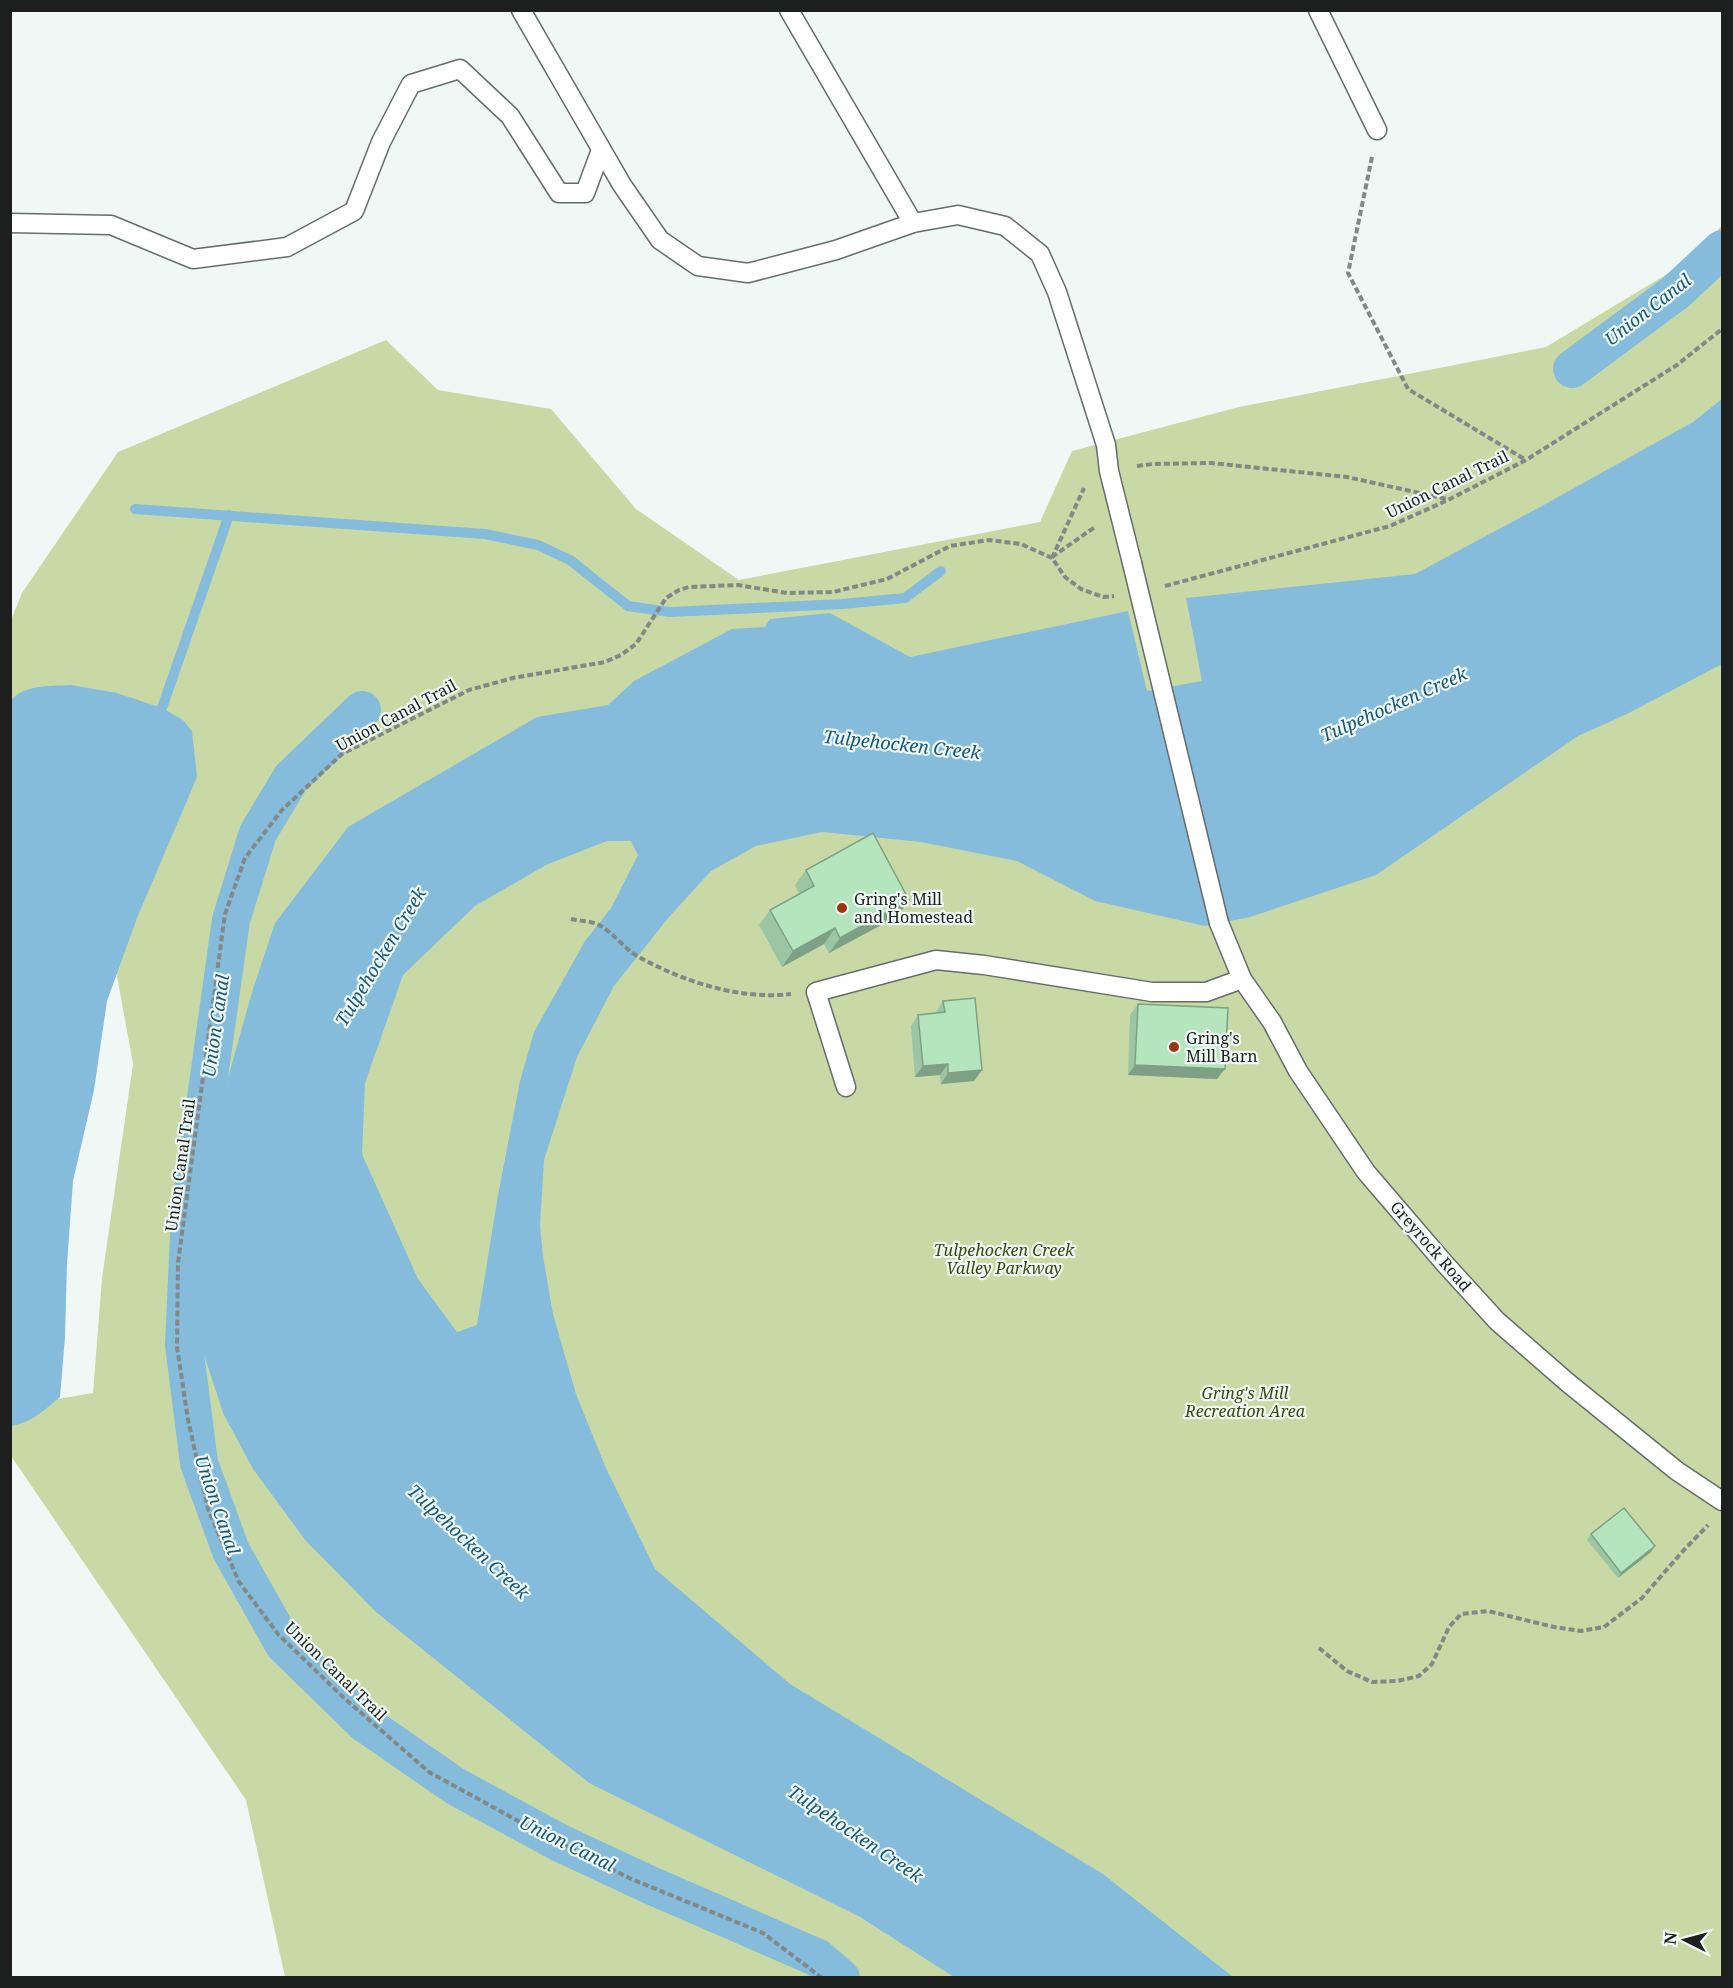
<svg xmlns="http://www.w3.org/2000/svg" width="1733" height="1988" font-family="'Noto Serif',serif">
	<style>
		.green { fill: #c9d9a5 }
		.water { fill: #85bcdc; fill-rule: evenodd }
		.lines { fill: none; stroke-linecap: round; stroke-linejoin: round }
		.stream { stroke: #85bcdc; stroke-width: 10 }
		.canal { stroke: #85bcdc; stroke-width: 38 }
		.service-casing { stroke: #656d6b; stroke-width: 21 }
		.path { stroke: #828886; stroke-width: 4; stroke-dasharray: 6 3; stroke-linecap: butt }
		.service { stroke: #fff; stroke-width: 18 }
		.service-bridge-casing { stroke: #656d6b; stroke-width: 21; stroke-linecap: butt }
		.service-bridge { stroke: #fff; stroke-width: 18 }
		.wall { fill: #9bc5a3 }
		.shaded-wall { fill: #7ea084 }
		.building { fill: #b4e5bd; stroke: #7ea084; stroke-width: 1.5 }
		.poi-dot { fill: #9c3514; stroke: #eff8f5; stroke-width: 2 }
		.labels { text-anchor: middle; stroke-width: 4.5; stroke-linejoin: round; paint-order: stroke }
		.street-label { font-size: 16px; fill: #1c1f1e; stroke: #eff8f5 }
		.poi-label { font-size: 16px; fill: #1c1f1e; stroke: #eff8f5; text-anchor: start }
		.park-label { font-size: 16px; font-style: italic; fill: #3a470b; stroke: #eff8f5 }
		.water-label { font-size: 18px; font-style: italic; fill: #155878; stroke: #eff8f5 }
	</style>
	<rect width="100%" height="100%" fill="#eff8f5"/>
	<path class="green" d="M1722 225V1977H285L246 1800 11 1456V1407L93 1393 102 1278 133 1064 97 866 11 856V620L22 593 118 452 386 340 438 390 551 409 636 509 739 580 1040 522 1072 451 1239 407 1546 347 1697 256Z"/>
	<g class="water">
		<path d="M1722 399V664L1627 714 1578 736 1376 875 1250 917 1205 926 1095 901 1017 861 921 842 822 832 756 846 711 871 669 917 614 986 577 1057 544 1160 540 1226 543 1256 553 1314 576 1394 605 1466 655 1569 790 1684 1103 1874 1233 1977H954L860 1917 589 1783 376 1612 306 1541 253 1469 223 1413 201 1345 206 1196 228 1078 252 992 275 923 348 827 537 717 608 705 634 681 732 629 765 627 770 619 830 613 910 657 1128 611 1147 691 1202 681 1186 598 1415 574 1540 507 1693 422ZM607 841H631L638 855 611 908 585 941 534 1032 520 1081 498 1195 477 1325 457 1332 418 1279 362 1154 365 1083 403 975 475 906 546 865Z"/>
		<path d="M71 685 117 693 162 708 183 720 192 731 197 777 137 918 107 1001 94 1090 73 1181 67 1264 65 1337 60 1397C45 1410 31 1423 11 1426V701C23 684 53 686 71 685Z"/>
	</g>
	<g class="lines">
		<g class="stream">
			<path d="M135 509 485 534 538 545 570 560 628 606 670 612 842 604 905 598 941 571"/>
			<path d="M154 720 162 708 229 515"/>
		</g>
		<g class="canal">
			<path d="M1572 369 1676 292 1722 249"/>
			<path d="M362 710 291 778 258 833 231 920 190 1212 184 1345 199 1463 231 1551 284 1645 364 1723 455 1786 560 1843 650 1885 818 1958 841 1978"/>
		</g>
		<g class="service-casing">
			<g id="service">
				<path d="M521 10 622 185 660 240 698 266 748 273 836 250 913 223 958 215 1005 226 1040 254 1057 292 1106 445 1109 471 1132 563"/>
				<path d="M789 10 913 223"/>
				<path d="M1318 10 1377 130"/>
				<path d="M10 223 111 225 193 259 287 247 354 211 381 142 411 84 460 69 510 116 559 193H585L601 150"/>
				<path d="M1219 923 1242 979 1272 1022 1298 1071 1366 1172 1445 1264 1497 1321 1567 1382 1677 1471 1722 1501"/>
				<path d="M846 1087 816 992 936 960 984 965 1152 992H1206L1242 979"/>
			</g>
		</g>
		<g class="path">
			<path d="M1372 157 1348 273 1408 389 1526 460"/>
			<path d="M1137 466 1153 464 1211 463 1347 477 1447 499"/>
			<path d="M1052 557 1095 527"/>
			<path d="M1052 558 1084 488"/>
			<path d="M1165 586 1390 526 1448 500 1526 460 1677 365 1722 329"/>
			<path d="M571 919C580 921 591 921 599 925 614 933 624 949 639 957 684 982 740 1000 791 994"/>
			<path d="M1319 1648 1347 1671 1372 1682 1397 1681 1419 1676 1432 1664 1449 1627 1461 1614 1488 1611 1554 1627 1581 1631 1604 1627 1642 1598 1683 1551 1708 1525"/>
			<path d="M822 1978 763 1933 629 1878 531 1828 429 1772 344 1698 278 1634 239 1582 208 1509 188 1420 177 1347 178 1263 225 914 245 858 282 810 342 754 469 690 513 678 605 662 621 655 636 644 666 598 679 590 689 587 738 585 787 593 833 592 887 579 950 546 989 540 1021 544 1052 558 1065 577 1081 589 1103 597 1114 596"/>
		</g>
		<use href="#service" class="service"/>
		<g class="service-bridge-casing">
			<path id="service-bridge" d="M1132 563 1219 923"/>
		</g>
		<use href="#service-bridge" class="service-bridge"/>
	</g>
	<g class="wall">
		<path d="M806 870 909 900 898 916 829 953 824 944 782 967 759 925 770 910 799 894 795 885Z"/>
		<path d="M943 1001 982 1070 974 1081 941 1084 940 1075 915 1077 911 1026 918 1015 936 1013V1012Z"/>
		<path d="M1138 1004 1217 1079 1128 1075 1130 1015Z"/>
		<path d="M1591 1534 1651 1552 1618 1578 1587 1540Z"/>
	</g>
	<g class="shaded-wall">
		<path d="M909 900 898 916 829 953 840 938Z"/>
		<path d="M835 928 824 944 782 967 793 951Z"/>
		<path d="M948 1064 940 1075 915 1077 923 1066Z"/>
		<path d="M1135 1065 1225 1069 1217 1079 1128 1075Z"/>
		<path d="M982 1070 974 1081 941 1084 948 1073Z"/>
		<path d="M1655 1546 1651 1552 1618 1578 1621 1573Z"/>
	</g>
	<g class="building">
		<path d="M873 833 909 900 840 938 835 928 793 951 770 910 814 886 806 870Z"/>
		<path d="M975 998 982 1070 948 1073V1064L923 1066 918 1015 945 1012 943 1001Z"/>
		<path d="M1138 1004 1228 1008 1225 1069 1135 1065Z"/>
		<path d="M1624 1508 1655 1546 1621 1573 1591 1534Z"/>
	</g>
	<g class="poi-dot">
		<circle cx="842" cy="908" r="6"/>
		<circle cx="1174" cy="1047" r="6"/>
	</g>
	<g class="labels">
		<g class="street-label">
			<text transform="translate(1447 484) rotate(-26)" y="6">Union Canal Trail</text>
			<text transform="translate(396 715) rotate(-28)" y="6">Union Canal Trail</text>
			<text transform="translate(180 1165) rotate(-82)" y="6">Union Canal Trail</text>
			<text transform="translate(1431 1246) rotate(49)" y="6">Greyrock Road</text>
			<text transform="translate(336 1671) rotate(44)" y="6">Union Canal Trail</text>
		</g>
		<g class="poi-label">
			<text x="854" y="905">Gring's Mill<tspan x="854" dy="18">and Homestead</tspan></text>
			<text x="1186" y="1044">Gring's<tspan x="1186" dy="18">Mill Barn</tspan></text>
		</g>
		<g class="park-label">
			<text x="1004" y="1256">Tulpehocken Creek<tspan x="1004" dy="18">Valley Parkway</tspan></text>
			<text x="1245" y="1399">Gring's Mill<tspan x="1245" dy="18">Recreation Area</tspan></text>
		</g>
		<g class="water-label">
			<text transform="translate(1648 310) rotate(-38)" y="6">Union Canal</text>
			<text transform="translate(1394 705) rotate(-24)" y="6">Tulpehocken Creek</text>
			<text transform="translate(902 745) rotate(6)" y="6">Tulpehocken Creek</text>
			<text transform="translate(381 957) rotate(-59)" y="6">Tulpehocken Creek</text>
			<text transform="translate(216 1026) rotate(-82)" y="6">Union Canal</text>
			<text transform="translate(217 1505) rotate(71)" y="6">Union Canal</text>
			<text transform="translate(468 1542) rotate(43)" y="6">Tulpehocken Creek</text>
			<text transform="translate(855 1834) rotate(34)" y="6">Tulpehocken Creek</text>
			<text transform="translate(567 1844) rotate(26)" y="6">Union Canal</text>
		</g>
	</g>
	<rect width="1733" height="1988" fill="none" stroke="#1c1f1e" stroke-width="24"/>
	<g transform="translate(1685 1940) rotate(276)" stroke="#eff8f5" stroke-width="4.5" paint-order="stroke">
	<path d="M0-4.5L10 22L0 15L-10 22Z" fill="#1c1f1e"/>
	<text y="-9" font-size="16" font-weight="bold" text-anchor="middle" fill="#1c1f1e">N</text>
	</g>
</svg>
